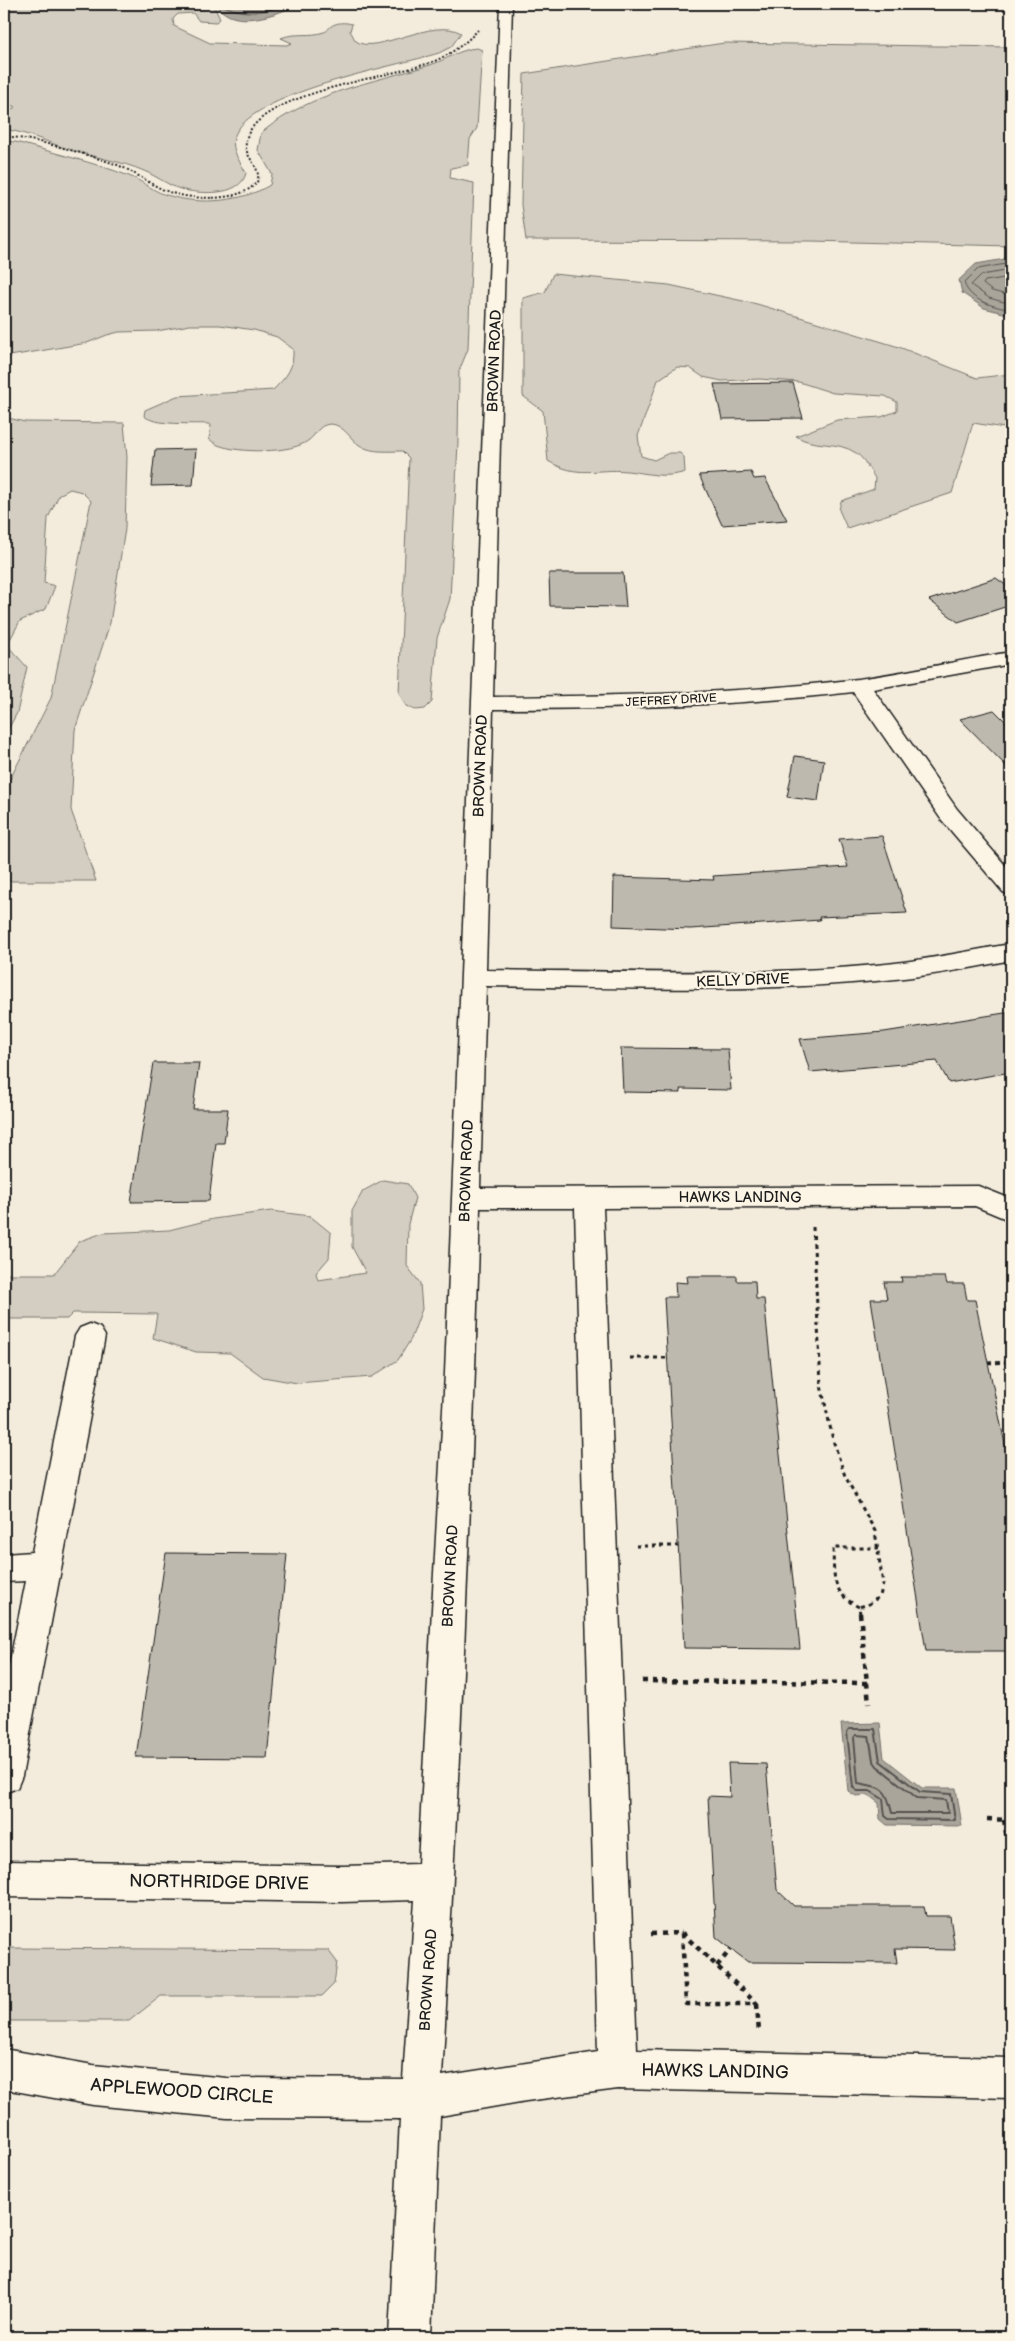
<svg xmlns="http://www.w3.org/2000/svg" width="1015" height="2341" font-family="'Balsamiq Sans',sans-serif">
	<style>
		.green { fill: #d3cec1; stroke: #78756e }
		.water { fill: #aaa59b; stroke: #716e68 }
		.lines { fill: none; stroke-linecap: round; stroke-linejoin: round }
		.shore-far1 { stroke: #55534f; stroke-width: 1 }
		.shore { stroke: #55534f; stroke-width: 2 }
		.building { fill: #beb9ae; stroke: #1c1c1c }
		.minor-casing { stroke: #1c1c1c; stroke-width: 3 }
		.path-far2 { stroke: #1c1c1c; stroke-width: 2; stroke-dasharray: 2 2; stroke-linecap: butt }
		.path-far1 { stroke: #1c1c1c; stroke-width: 3; stroke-dasharray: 4 4; stroke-linecap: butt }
		.path { stroke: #1c1c1c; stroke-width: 4.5; stroke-dasharray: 5 5; stroke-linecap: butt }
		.minor { fill: #fcf5e5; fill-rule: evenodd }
		.labels { text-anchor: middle; stroke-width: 4.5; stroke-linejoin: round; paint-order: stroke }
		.far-street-label { font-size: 12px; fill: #1c1c1c; stroke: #fcf5e5 }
		.street-label { font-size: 15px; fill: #1c1c1c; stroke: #fcf5e5 }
		.near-street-label { font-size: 18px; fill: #1c1c1c; stroke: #fcf5e5 }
	</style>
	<rect width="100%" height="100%" fill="#f3ecdd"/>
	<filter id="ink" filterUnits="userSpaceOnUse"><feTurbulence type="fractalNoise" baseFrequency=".02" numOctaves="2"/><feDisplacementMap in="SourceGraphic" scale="10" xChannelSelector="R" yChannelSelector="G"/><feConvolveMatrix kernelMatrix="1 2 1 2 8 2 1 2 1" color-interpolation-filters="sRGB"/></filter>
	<g filter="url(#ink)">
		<g class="green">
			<path d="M4 4H213L220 19 216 22 199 21 193 13 178 14 173 19 174 26 210 43 287 45 292 43 281 38C296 32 310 37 324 32 329 30 326 31 330 27 336 22 345 22 352 24L350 31C352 33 354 39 356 41 374 56 434 16 461 33L451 47 439 53C397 66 246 93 234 138 231 151 241 163 246 173 241 195 207 194 189 191 172 189 159 177 144 171 121 161 97 158 73 151 50 143 28 133 4 129V113L16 107 4 103Z"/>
			<path d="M724 43 1011 47V246L811 241 526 240 521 205 524 74Z"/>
			<path d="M477 48 482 50 477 128 470 139 468 165 451 168 450 178 474 183 468 349 459 371 458 443 450 599 437 638 432 702 425 709 415 710 406 706 399 693 409 458 402 451C389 451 372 453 361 446 350 440 344 424 330 424 318 425 317 434 309 440 293 454 237 453 218 445 215 444 212 441 209 439L211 425 209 424C192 423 156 426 144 416L145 410 177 396 273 390C287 376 294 369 293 349L277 337 254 330 220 325H190L157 331 119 332 107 335 87 343 4 357V141L16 142C53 153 93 162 129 176 143 181 155 193 170 196 200 205 242 202 270 185L272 174 258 150 261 133C311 92 370 83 430 65 446 60 460 49 477 48Z"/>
			<path d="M553 274 669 285 757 304 899 347 977 378 1011 374V429L973 423 952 493 847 528 839 510 841 501 874 489 875 478C870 471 864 458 856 453 837 440 814 448 796 436L837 420 881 417 897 411V402L885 396 833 393 799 382 759 379 722 381 703 377 690 368 677 367 658 380 638 436 641 456 654 460 669 453H680L684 457 685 472C665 479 647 473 627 471 595 468 579 479 548 461L543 411 523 396V298L545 292Z"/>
			<path d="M4 417 25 422 124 423 127 457 125 529 110 623 75 730 71 810 96 881H4V785L10 779 51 698 91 501 82 492 70 489 59 495 48 518 44 583 55 586 46 609 20 621 7 645 27 667 17 713 4 737Z"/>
			<path d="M383 1180 408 1184 415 1198 408 1224 407 1266 420 1283 422 1309 411 1339 398 1360 372 1377 297 1383 263 1377 230 1353 196 1352 153 1338 157 1314 77 1313H73L67 1319H4V1274H54L80 1241 103 1233 169 1230 213 1219 271 1211 310 1216 331 1233 329 1258 316 1273 318 1280 366 1273 352 1247V1211L363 1191Z"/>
			<path d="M4 1948 328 1950 337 1962 334 1984 322 1996H161L129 2021H4Z"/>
		</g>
		<g class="water">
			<path d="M213 4H299C281 13 245 26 226 14 221 11 217 7 213 4Z"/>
			<path d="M1005 259H1011V315L984 308 962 293 959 280 976 264Z"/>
			<path d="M880 1723 884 1758 922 1788H956L962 1826 887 1825 880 1819 879 1803 868 1795 856 1796 848 1791 841 1724Z"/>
		</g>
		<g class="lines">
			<g class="shore-far1">
				<path d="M221 4C243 17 265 12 288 4"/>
				<path d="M1011 263 978 269 964 283C971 302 993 306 1011 310"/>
				<path d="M1011 270 981 275 971 285 989 298 1011 304"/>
				<path d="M1011 277 985 281 983 284 992 291 1011 296"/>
			</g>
			<g class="shore">
				<path d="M849 1729H875L880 1761 920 1792 951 1794 955 1820 889 1819 885 1816 883 1799 870 1791H857L853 1787 847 1732Z"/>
				<path d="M856 1735 869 1736 873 1760 877 1766 917 1798 946 1800 948 1813H892C886 1786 882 1788 858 1783L854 1738Z"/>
			</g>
		</g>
		<g class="building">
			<path d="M793 383 803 418 722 419 714 384Z"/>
			<path d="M196 449 193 485 151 486 155 450Z"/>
			<path d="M751 472 754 479 765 478 787 520 722 525 699 475Z"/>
			<path d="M549 573H623L626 607 550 606Z"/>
			<path d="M996 578 1011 589V605L958 622 929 600Z"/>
			<path d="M994 710 1011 727V771L960 719Z"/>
			<path d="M795 756 824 760 818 801 787 797Z"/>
			<path d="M882 836 907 913 819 917 820 920 690 929 613 926 614 877 714 880 713 876 848 867 839 839Z"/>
			<path d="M1011 1012V1072L949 1083 937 1061 810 1072 800 1039 884 1032Z"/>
			<path d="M621 1048 728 1049 731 1090 680 1089 681 1093 623 1092Z"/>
			<path d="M153 1063H199L193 1109H228L224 1143H216L209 1201 131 1202Z"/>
			<path d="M687 1276H737V1281H755L756 1299H764L800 1649 684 1648 664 1297H676L675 1282 688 1283Z"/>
			<path d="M901 1277H945L947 1284H964L967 1300H975L1011 1473V1651H926L871 1299H887L884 1282H902Z"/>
			<path d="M166 1553 287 1554 267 1758 136 1757Z"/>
			<path d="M728 1763 766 1764 777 1890 794 1906H924L926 1916H950L955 1950 895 1949 897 1963 748 1962 731 1949 716 1937 708 1796 730 1797Z"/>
		</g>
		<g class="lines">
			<g class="minor-casing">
				<g id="minor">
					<path d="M500 4H512L493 697C615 696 737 694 858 679 909 672 960 660 1011 652V664L873 689 957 809 1011 872V895L1003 892 941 819 853 692C733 706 613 709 493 709L486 970C616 971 747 977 876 965 922 961 966 951 1011 944V960C967 969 922 977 876 981 746 993 616 988 486 986L480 1188 978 1186 1011 1199V1221L975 1206 603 1208 637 2050 1011 2058V2098L618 2089 526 2101 440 2116 431 2337H389L400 2119 227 2118 93 2105 4 2089V2049L93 2065 227 2078 403 2079 415 1900 342 1902 4 1897V1861L342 1866 418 1864 445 1373ZM480 1208H575L598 2052 442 2076C459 1787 472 1498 480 1208Z"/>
					<path d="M90 1324 100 1328 105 1336 22 1776 17 1788 4 1793V1690L26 1581 4 1582V1554L32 1552 75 1336 80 1328Z"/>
				</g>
			</g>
			<path class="path-far2" d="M4 136C41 140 79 152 115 164 134 171 150 185 169 192 191 200 245 203 258 180 260 162 241 158 247 137 263 91 394 77 435 61 452 53 465 44 478 30"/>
			<g class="path-far1">
				<path d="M813 1227 821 1385 833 1440 845 1476 875 1531 883 1584 880 1596 869 1604 859 1607 860 1614"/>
				<path d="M630 1358H667"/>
				<path d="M988 1363 1011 1362"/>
				<path d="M636 1546H678"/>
				<path d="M859 1607C831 1593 834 1576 833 1548H878"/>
			</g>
			<g class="path">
				<path d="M860 1613 869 1703"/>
				<path d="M642 1681 867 1683"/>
				<path d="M987 1819 1011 1820"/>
				<path d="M1004 1820 1011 1863"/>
				<path d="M682 1933 757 2004H686Z"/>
				<path d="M651 1934 682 1933"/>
				<path d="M717 1966 731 1949"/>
				<path d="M757 2004 759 2033"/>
			</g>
			<use href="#minor" class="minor"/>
		</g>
	</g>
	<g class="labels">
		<g class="far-street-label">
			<text transform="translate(671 700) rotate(-3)" y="4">JEFFREY DRIVE</text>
		</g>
		<g class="street-label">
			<text transform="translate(494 361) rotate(-88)" y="5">BROWN ROAD</text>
			<text transform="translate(480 766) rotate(-88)" y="5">BROWN ROAD</text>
			<text transform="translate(743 980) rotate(-2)" y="5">KELLY DRIVE</text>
			<text transform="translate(466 1171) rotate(-88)" y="5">BROWN ROAD</text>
			<text x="740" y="1202">HAWKS LANDING</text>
			<text transform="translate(450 1576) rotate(-87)" y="5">BROWN ROAD</text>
			<text transform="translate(428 1980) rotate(-86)" y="5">BROWN ROAD</text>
		</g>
		<g class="near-street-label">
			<text transform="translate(219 1882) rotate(1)" y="6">NORTHRIDGE DRIVE</text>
			<text transform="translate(715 2071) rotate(1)" y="6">HAWKS LANDING</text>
			<text transform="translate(182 2091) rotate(4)" y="6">APPLEWOOD CIRCLE</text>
		</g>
	</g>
	<rect width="1015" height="2341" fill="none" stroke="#fcf5e5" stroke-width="20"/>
	<rect x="10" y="10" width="995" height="2321" fill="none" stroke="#1c1c1c" stroke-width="2" filter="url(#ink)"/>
</svg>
